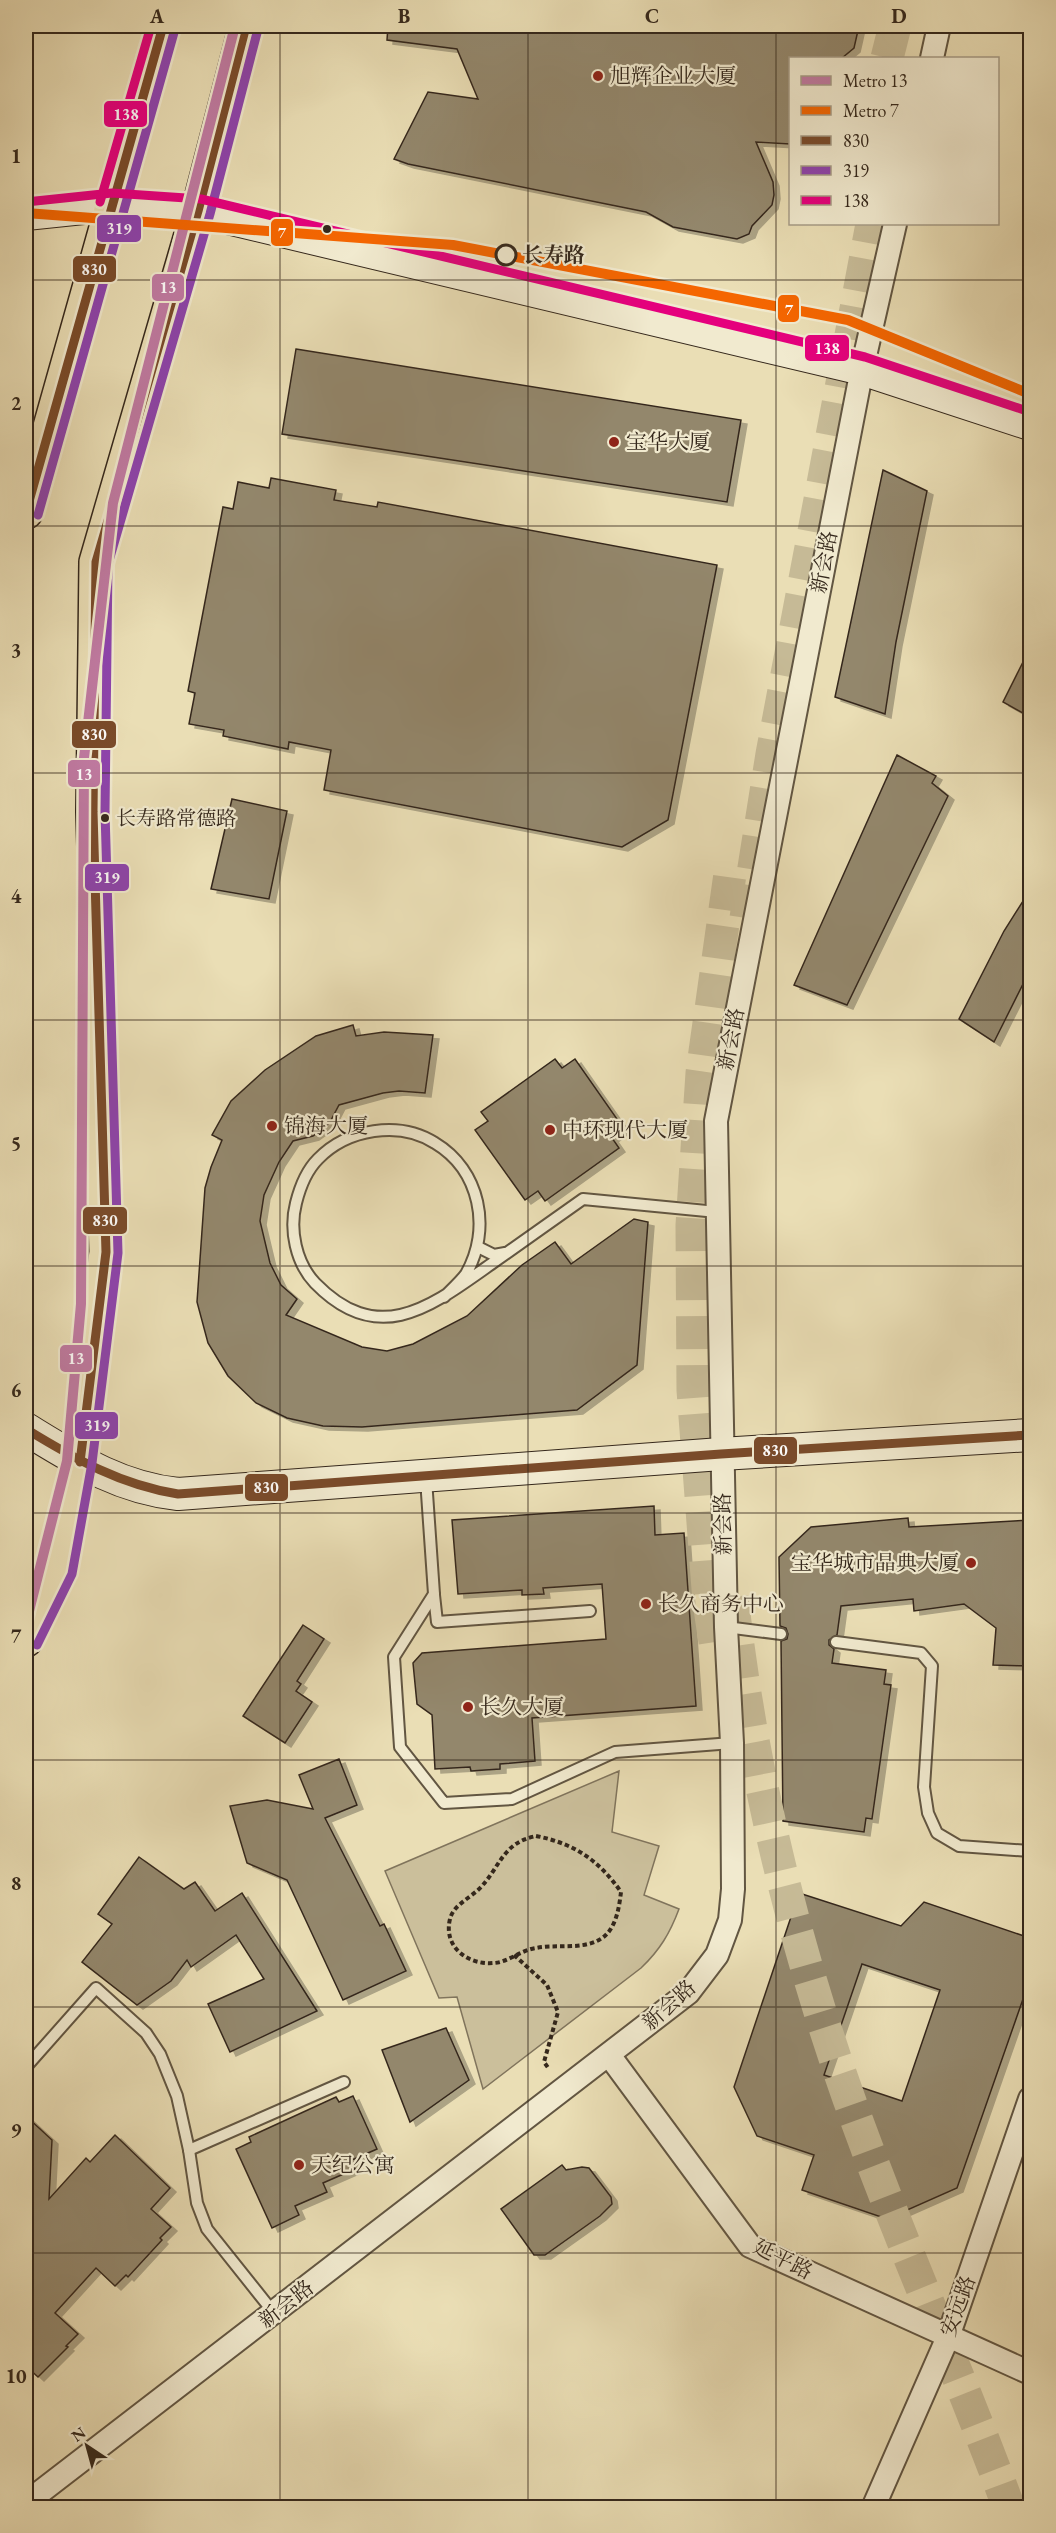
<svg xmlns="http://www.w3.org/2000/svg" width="1056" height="2533" font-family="'EB Garamond','Noto Serif SC',serif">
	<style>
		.green { fill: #cbbf9b; stroke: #80745c; stroke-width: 1.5 }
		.building { fill: #93876c; stroke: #35281c; stroke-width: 1.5; fill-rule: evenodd; filter: url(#shadow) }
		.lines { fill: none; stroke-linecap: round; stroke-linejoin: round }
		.highway-tunnel { stroke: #c6ba96; stroke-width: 33; stroke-dasharray: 33 16; stroke-linecap: butt }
		.lane-casing { stroke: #625642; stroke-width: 14 }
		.street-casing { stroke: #625642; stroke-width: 26 }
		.secondary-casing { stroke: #35281c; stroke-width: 34 }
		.primary-casing { stroke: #35281c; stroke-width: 36 }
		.path { stroke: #35281c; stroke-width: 4; stroke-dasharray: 4.5 3; stroke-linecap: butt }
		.lane { stroke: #f1eacf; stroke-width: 10 }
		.street { stroke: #f1eacf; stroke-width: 22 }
		.secondary { stroke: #f1eacf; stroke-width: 32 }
		.primary { stroke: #eadeb5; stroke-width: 33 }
		.bus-1-casing { stroke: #f1eacf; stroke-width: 14 }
		.bus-2-casing { stroke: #f1eacf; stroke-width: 14 }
		.bus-3-casing { stroke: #f1eacf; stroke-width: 14 }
		.bus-1 { stroke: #7a4b2a; stroke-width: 9 }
		.bus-2 { stroke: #8e44ad; stroke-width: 9 }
		.bus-3 { stroke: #e5007d; stroke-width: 9 }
		.metro-1-casing { stroke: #f1eacf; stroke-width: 15 }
		.metro-2-casing { stroke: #f1eacf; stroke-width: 15 }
		.metro-1 { stroke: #c07aa2; stroke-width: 10 }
		.metro-2 { stroke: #f56601; stroke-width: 10 }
		.grid { fill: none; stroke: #35281c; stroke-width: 1.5; stroke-opacity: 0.55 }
		.poi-dot { fill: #8f2418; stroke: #f1eacf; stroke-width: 2 }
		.bus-dot { fill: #35281c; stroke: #f1eacf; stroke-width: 2 }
		.stop-dot { fill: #f1eacf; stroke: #35281c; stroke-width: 3 }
		.labels { text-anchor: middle; stroke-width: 4.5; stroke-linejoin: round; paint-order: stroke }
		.bus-label { font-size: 20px; fill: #35281c; stroke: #f1eacf; text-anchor: start }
		.poi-label { font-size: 21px; fill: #35281c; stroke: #f1eacf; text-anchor: start }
		.stop-label { font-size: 21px; font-weight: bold; fill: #35281c; stroke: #f1eacf; text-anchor: start }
		.street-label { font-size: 21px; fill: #35281c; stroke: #f1eacf }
		.line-badge { stroke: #f1eacf; stroke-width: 2 }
		.badge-label { font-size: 16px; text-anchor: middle; font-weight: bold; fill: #fff }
		.neatline { fill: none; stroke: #35281c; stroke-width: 2 }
		.grid-label { font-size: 20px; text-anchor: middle; font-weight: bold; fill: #35281c }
	</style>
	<defs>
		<filter id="shadow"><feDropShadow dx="6" dy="4" stdDeviation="0" flood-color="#0004"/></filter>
	</defs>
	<rect width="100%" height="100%" fill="#eadeb5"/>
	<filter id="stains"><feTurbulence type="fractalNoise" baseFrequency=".00333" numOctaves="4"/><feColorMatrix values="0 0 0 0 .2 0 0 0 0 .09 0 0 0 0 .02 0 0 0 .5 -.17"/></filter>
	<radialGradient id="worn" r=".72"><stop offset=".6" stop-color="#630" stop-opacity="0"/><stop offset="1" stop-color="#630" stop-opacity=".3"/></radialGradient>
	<path class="green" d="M619 1771 612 1832 659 1846 644 1895 679 1909C670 1933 660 1950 641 1968L483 2089 457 1997 439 1998 385 1871Z"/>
	<g class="building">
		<path d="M388 26H859L854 48 842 58H790V144L756 142 773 182 774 195 772 205 752 226 749 234 737 239 673 227 646 212 408 164 394 159 428 92 478 99 457 49 387 40Z"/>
		<path d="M296 349 741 420 727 502 282 434Z"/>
		<path d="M883 470 927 491 896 642 885 714 835 697Z"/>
		<path d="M271 478 336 490 334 500 377 507 378 502 717 565 668 820 622 847 324 790 331 750 289 742 288 749 223 736 224 730 189 724 195 693 188 691 223 507 233 509 238 482 269 488Z"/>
		<path d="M1030 648V717L1003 702Z"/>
		<path d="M897 755 936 776 932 783 948 796 847 1005 794 985Z"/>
		<path d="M232 799 287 811 269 899 211 889Z"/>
		<path d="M1030 890V970L994 1042 959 1019 1004 931Z"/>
		<path d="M353 1025 356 1036 384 1032 433 1035 425 1093 399 1091 383 1093 339 1105 330 1122 323 1129 313 1136 293 1141 279 1162 264 1195 260 1221 270 1263 281 1285 297 1299 286 1315 362 1347 387 1351 413 1344 467 1316 522 1265 555 1242 571 1264 634 1219 648 1222 637 1365 577 1410 362 1427 323 1426 287 1418 256 1403 228 1376 208 1343 197 1302 205 1188 211 1167 222 1140 212 1135 231 1101 265 1070 316 1036Z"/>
		<path d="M555 1059 562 1068 575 1059 624 1129 612 1138 619 1148 545 1201 538 1191 525 1200 475 1130 488 1121 481 1112Z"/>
		<path d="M654 1506 655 1535 684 1533 696 1706 532 1718 535 1761 500 1764V1769L471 1771 470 1767 435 1769 432 1715 417 1704 413 1663 422 1653 606 1639 602 1584 543 1588 544 1594 522 1595V1590L458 1594 452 1520Z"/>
		<path d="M908 1518 909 1527 1030 1520V1666L993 1665 996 1628 964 1604 914 1611 913 1599 841 1606 837 1635 829 1640V1645L834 1649 832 1663 886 1670 884 1684 891 1685 872 1819 866 1818 864 1832 783 1821 781 1641 787 1639 788 1634 786 1628 780 1626 779 1557 811 1527Z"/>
		<path d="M303 1625 324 1639 297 1681 301 1684 296 1691 312 1702 285 1743 243 1716Z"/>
		<path d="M339 1759 357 1805 325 1818 380 1926 384 1924 406 1971 343 2000 287 1880 247 1863 230 1806 267 1800 313 1809 299 1775Z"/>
		<path d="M139 1857 184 1889 195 1882 215 1911 242 1893 317 2011 230 2052 208 2004 264 1979 236 1935 191 1967 187 1960 171 1981 137 2005 82 1962 112 1924 98 1914Z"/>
		<path d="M799 1893 901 1926 924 1902 1030 1938V1979L957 2188 887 2219 802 2190 814 2155 757 2136 734 2087ZM862 1964 940 1990 902 2101 824 2075Z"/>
		<path d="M446 2028 469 2080 410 2122 382 2050Z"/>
		<path d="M353 2096 377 2149 352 2160 355 2169 323 2183 327 2192 295 2206 299 2215 272 2228 236 2149 251 2142 249 2137 336 2097 339 2102Z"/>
		<path d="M26 2116 52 2140 49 2199 86 2158 90 2162 115 2135 170 2188 151 2209 171 2227 160 2238 162 2240 128 2277 126 2275 115 2286 96 2268 55 2313 78 2334 66 2346 68 2347 38 2377 26 2366Z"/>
		<path d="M562 2165 566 2170 582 2167 589 2168 611 2197 612 2204 600 2216 545 2255H534L501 2209Z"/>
	</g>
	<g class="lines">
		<g class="highway-tunnel">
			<path d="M887 58 895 26"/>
			<path d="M746 918 772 754 872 224"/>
			<path d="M732 1597C751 1768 791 1934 848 2096 897 2235 958 2369 1009 2508"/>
			<path d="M715 1642 709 1602 693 1390 692 1225 702 1073 730 874"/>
		</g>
		<g class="lane-casing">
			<g id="lane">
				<path d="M478 1247 494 1255 505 1253"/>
				<path d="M444 1297C451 1290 460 1282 466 1274 492 1229 480 1170 435 1143 399 1120 347 1129 318 1159 306 1171 300 1187 296 1203 289 1230 296 1263 315 1283 380 1350 434 1304 494 1262 524 1241 553 1220 583 1199L717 1212"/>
				<path d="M426 1479 434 1594 394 1657 400 1747 444 1803 512 1799 615 1752 732 1743"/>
				<path d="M434 1595 437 1622 590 1611"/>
				<path d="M726 1627 781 1634"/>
				<path d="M836 1642 921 1653 932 1666 924 1787 928 1813 937 1833 959 1846 1030 1851"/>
				<path d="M26 2067 96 1988 146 2033 160 2054 177 2096 189 2150 197 2203 207 2229 274 2313"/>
				<path d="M189 2150 344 2082"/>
			</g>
		</g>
		<g class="street-casing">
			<g id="street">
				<path d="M932 58 939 26"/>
				<path d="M609 2055 750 2246 1030 2373"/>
				<path d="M26 2503 688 1993 717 1955 730 1920 733 1889 732 1743 726 1627 716 1121 862 369 895 224"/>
				<path d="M873 2508 948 2337 1030 2099"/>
			</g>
		</g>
		<g class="secondary-casing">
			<g id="secondary">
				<path d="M26 214 112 205 198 211 862 369 1030 424"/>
				<path d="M26 1429C75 1459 119 1488 178 1494L721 1454 1030 1435"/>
			</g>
		</g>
		<g class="primary-casing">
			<g id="primary">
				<path d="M26 512 163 26"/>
				<path d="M26 1640 60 1572 80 1462 106 1252 93 812 96 562 198 211 246 26"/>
			</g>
		</g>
		<g class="path">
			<path d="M536 1836C573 1843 599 1860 621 1892 619 1908 616 1931 599 1940 580 1950 556 1944 536 1948 521 1950 507 1963 493 1963 468 1965 443 1947 450 1919 453 1906 468 1899 478 1890 500 1869 501 1843 536 1836Z"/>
			<path d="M514 1955 547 1985 558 2012 544 2062 549 2069"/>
		</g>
		<use href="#lane" class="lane"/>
		<use href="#street" class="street"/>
		<use href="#secondary" class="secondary"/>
		<use href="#primary" class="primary"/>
		<g class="bus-1-casing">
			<g id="bus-1">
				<path d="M26 512 163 26"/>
				<path d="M26 1429C75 1459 121 1485 178 1494L721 1454 1030 1435"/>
				<path d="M80 1462 106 1252 93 812 96 562 198 211 246 26"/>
			</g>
		</g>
		<g class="bus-2-casing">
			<g id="bus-2">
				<path d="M38 515 175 29"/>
				<path d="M37 1645 72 1574 92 1463 118 1253 105 812 108 564 210 214 258 29"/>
			</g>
		</g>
		<g class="bus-3-casing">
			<g id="bus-3">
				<path d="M26 202 112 193 201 199 865 357 1030 412"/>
				<path d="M100 202 151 26"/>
			</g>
		</g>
		<use href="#bus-1" class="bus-1"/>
		<use href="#bus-2" class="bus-2"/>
		<use href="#bus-3" class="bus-3"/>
		<g class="metro-1-casing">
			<path id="metro-1" d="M26 1623 67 1461 81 1304 84 758 113 503 235 26"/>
		</g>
		<g class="metro-2-casing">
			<path id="metro-2" d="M26 213 453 245 848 320 1030 394"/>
		</g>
		<use href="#metro-1" class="metro-1"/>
		<use href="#metro-2" class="metro-2"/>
	</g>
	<path class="grid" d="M280 26V2508M528 26V2508M776 26V2508M26 280H1030M26 526H1030M26 773H1030M26 1020H1030M26 1266H1030M26 1513H1030M26 1760H1030M26 2007H1030M26 2253H1030"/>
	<g class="poi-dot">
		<circle cx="598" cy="76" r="6"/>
		<circle cx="614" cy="442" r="6"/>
		<circle cx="272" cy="1126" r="6"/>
		<circle cx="550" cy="1130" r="6"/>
		<circle cx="971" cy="1563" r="6"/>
		<circle cx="646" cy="1604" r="6"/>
		<circle cx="468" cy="1707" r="6"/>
		<circle cx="299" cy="2165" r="6"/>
	</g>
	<g class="bus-dot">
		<circle cx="327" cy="229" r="5"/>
		<circle cx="105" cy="818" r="5"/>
	</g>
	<circle class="stop-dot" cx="506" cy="255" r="10"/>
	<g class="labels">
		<g class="bus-label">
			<text x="116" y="825">长寿路常德路</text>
		</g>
		<g class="poi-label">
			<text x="610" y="83">旭辉企业大厦</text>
			<text x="626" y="449">宝华大厦</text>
			<text x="284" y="1133">锦海大厦</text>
			<text x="562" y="1137">中环现代大厦</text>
			<text x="959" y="1570" text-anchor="end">宝华城市晶典大厦</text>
			<text x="658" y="1611">长久商务中心</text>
			<text x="480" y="1714">长久大厦</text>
			<text x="311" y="2172">天纪公寓</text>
		</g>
		<g class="stop-label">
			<text x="522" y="262">长寿路</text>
		</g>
		<g class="street-label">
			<text transform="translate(824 562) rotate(-79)" y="7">新会路</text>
			<text transform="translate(731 1039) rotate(-79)" y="7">新会路</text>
			<text transform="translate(723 1524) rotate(-91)" y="7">新会路</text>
			<text transform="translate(669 2005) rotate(-42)" y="7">新会路</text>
			<text transform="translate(783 2259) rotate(27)" y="7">延平路</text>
			<text transform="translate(286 2304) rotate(-38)" y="7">新会路</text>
			<text transform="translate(958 2306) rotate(-70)" y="7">安远路</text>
		</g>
	</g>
	<g class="line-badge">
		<rect x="103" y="100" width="45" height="28" rx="6" fill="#e5007d"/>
		<rect x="96" y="214" width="46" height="29" rx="6" fill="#8e44ad"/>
		<rect x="270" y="218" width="24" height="29" rx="6" fill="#f56601"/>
		<rect x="72" y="255" width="45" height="28" rx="6" fill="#7a4b2a"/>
		<rect x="151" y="273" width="34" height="29" rx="6" fill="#c07aa2"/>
		<rect x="777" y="294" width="23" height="29" rx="6" fill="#f56601"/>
		<rect x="804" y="334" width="46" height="28" rx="6" fill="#e5007d"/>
		<rect x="71" y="720" width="46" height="29" rx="6" fill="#7a4b2a"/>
		<rect x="67" y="759" width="34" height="29" rx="6" fill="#c07aa2"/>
		<rect x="84" y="863" width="46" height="29" rx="6" fill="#8e44ad"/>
		<rect x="82" y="1206" width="46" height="29" rx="6" fill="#7a4b2a"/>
		<rect x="59" y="1344" width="34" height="29" rx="6" fill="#c07aa2"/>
		<rect x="74" y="1411" width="45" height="29" rx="6" fill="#8e44ad"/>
		<rect x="753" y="1436" width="45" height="29" rx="6" fill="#7a4b2a"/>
		<rect x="244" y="1473" width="45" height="29" rx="6" fill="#7a4b2a"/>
	</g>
	<g class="badge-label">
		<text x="126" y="120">138</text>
		<text x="119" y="234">319</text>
		<text x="282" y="238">7</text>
		<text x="94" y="275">830</text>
		<text x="168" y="293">13</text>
		<text x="789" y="315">7</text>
		<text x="827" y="354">138</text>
		<text x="94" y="740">830</text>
		<text x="84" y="780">13</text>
		<text x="107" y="883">319</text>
		<text x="105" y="1226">830</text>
		<text x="76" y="1364">13</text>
		<text x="97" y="1431">319</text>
		<text x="775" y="1456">830</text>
		<text x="266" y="1493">830</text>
	</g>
	<rect width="1056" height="2533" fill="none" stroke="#eadeb5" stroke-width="66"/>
	<rect x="789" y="57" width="210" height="168" fill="#f1eacf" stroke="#a69c87" stroke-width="1.5"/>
	<rect x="801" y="76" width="30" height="9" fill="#c07aa2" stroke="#a69c87" stroke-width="1.5"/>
	<text x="843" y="87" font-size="18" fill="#35281c">Metro 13</text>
	<rect x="801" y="106" width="30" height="9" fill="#f56601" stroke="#a69c87" stroke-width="1.5"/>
	<text x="843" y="117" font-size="18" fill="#35281c">Metro 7</text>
	<rect x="801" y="136" width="30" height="9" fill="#7a4b2a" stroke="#a69c87" stroke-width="1.5"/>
	<text x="843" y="147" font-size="18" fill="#35281c">830</text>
	<rect x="801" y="166" width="30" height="9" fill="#8e44ad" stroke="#a69c87" stroke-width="1.5"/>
	<text x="843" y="177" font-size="18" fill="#35281c">319</text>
	<rect x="801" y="196" width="30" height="9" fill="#e5007d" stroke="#a69c87" stroke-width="1.5"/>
	<text x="843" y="207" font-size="18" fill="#35281c">138</text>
	<g transform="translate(87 2446) rotate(324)" stroke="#f1eacf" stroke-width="4.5" paint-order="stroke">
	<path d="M0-4.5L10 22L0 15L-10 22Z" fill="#35281c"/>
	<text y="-9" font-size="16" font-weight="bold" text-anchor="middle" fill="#35281c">N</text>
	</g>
	<rect x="33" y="33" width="990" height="2467" class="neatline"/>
	<g class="grid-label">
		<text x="157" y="23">A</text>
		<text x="404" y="23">B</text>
		<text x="652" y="23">C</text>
		<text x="899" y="23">D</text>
		<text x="16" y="163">1</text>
		<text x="16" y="410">2</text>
		<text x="16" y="657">3</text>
		<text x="16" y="903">4</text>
		<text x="16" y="1150">5</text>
		<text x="16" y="1397">6</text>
		<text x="16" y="1643">7</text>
		<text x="16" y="1890">8</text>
		<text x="16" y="2137">9</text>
		<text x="16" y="2383">10</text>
	</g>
	<rect width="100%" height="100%" filter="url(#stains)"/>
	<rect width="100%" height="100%" fill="url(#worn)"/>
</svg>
